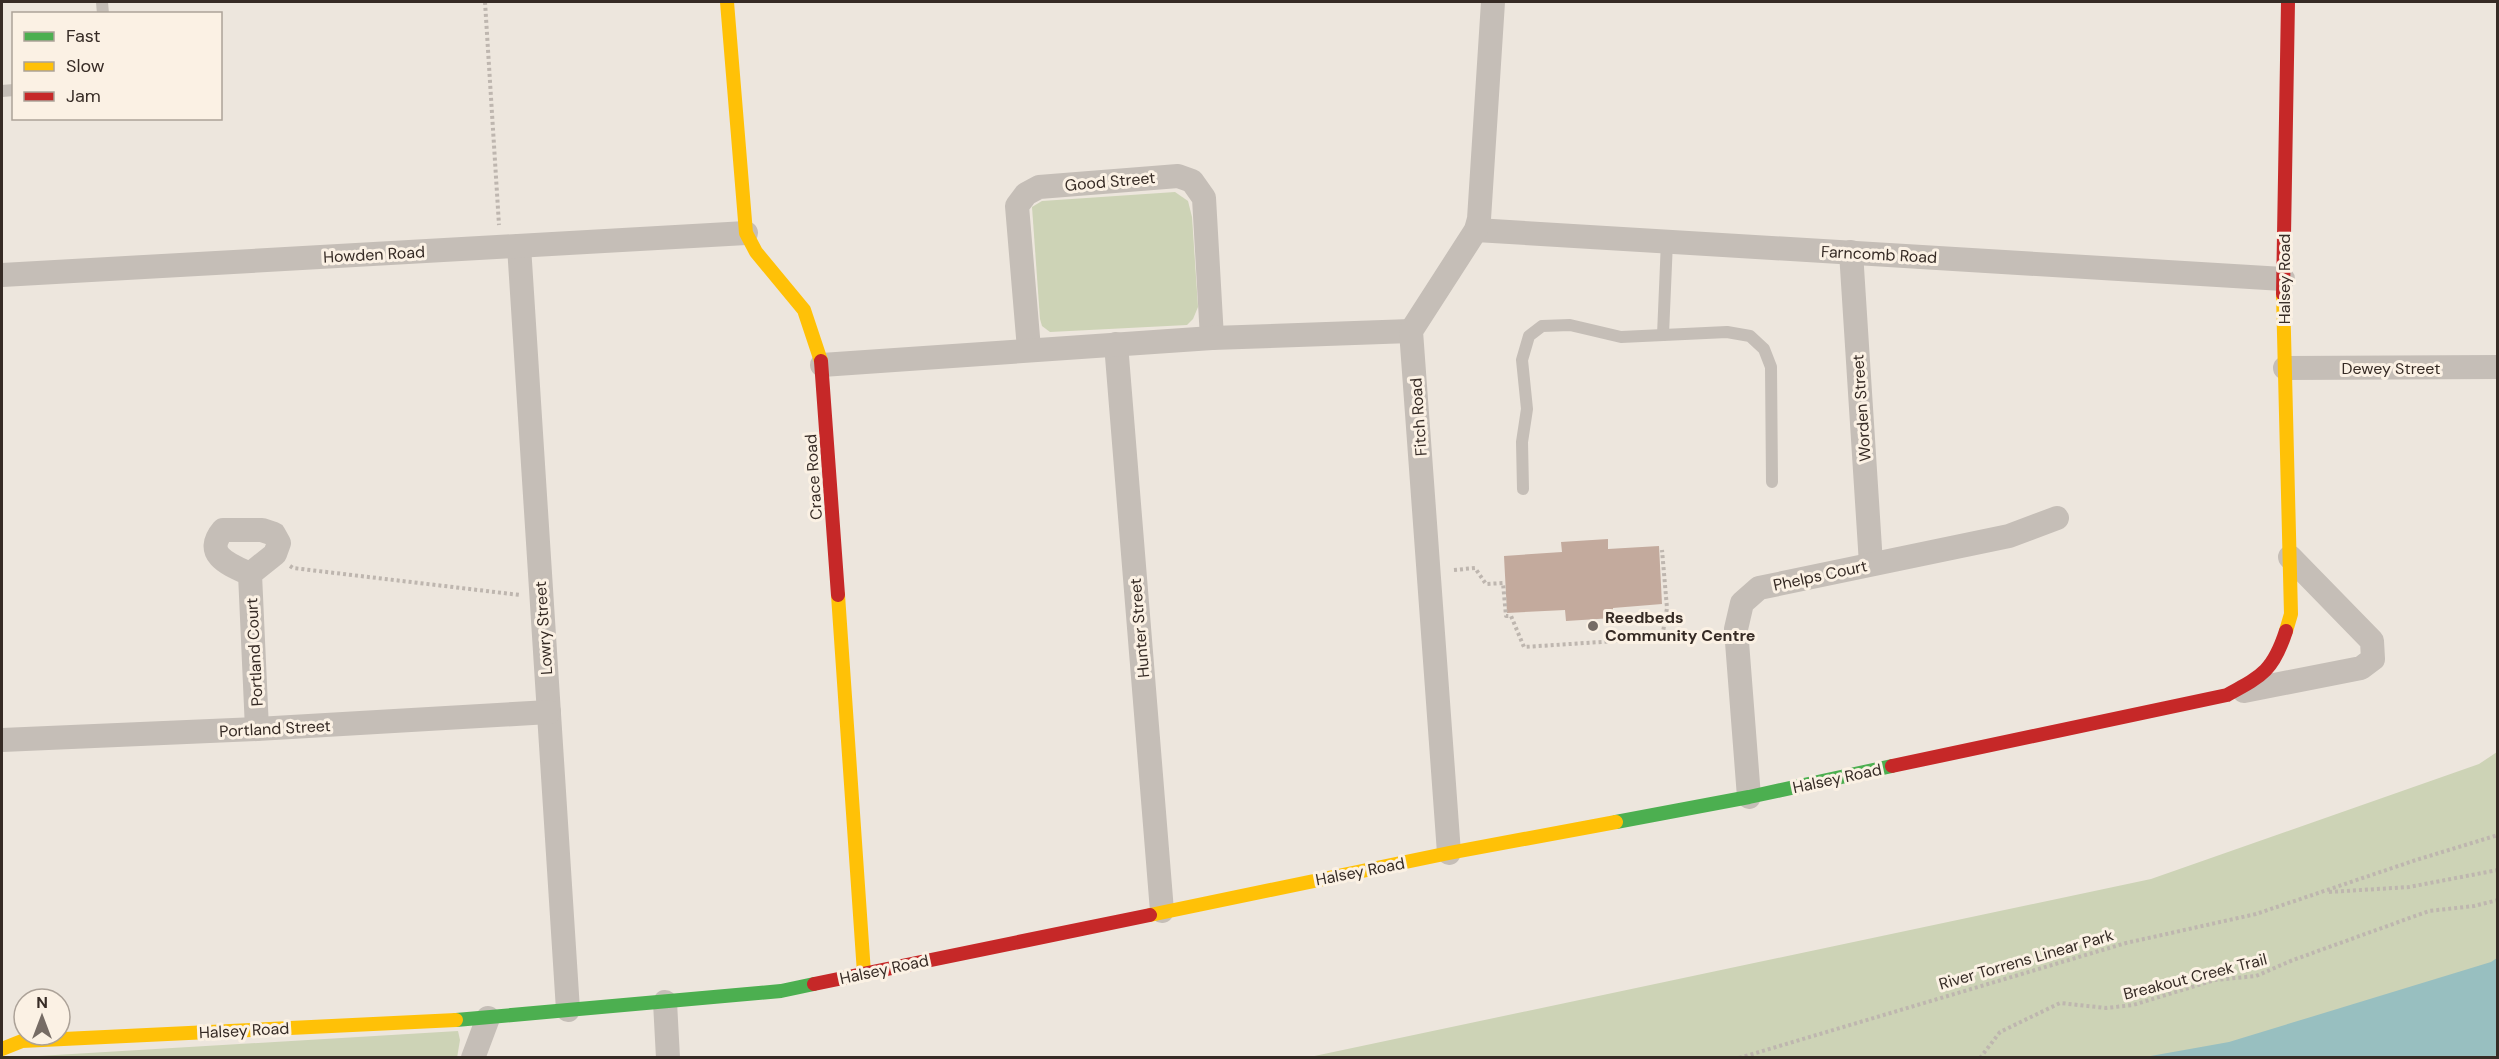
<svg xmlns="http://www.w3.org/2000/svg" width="2499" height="1059" font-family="'DM Sans',sans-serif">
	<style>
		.green { fill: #cdd3b6 }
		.water { fill: #98bfc0 }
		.building { fill: #c3aa9d }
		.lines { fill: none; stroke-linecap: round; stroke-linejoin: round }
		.path { stroke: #beb6af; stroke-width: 4; stroke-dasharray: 3 3; stroke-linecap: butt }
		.lane { stroke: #c5beb7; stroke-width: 12 }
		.street { stroke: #c5beb7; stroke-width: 24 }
		.fast { stroke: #4caf50; stroke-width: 14 }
		.slow { stroke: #ffc107; stroke-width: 14 }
		.jam { stroke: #c62828; stroke-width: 14 }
		.poi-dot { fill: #766c65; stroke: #fbf1e4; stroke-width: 2 }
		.labels { text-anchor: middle; stroke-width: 6; stroke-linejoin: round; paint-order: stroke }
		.street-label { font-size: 16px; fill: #362b25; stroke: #fbf1e4 }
		.poi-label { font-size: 16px; font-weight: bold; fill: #362b25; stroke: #fbf1e4; text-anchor: start }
	</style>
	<rect width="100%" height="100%" fill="#ede6dd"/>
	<g class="green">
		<path d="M1175 192 1188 201 1192 217 1198 307 1193 319 1187 325 1050 332 1042 326 1040 319 1032 207 1042 201Z"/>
		<path d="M2497 752V1057L1305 1058 2151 879 2479 764Z"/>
		<path d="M458 1031 460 1040 457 1058H5Z"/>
	</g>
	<path class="water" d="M2497 958V1055L2492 1057H2145L2229 1042 2491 962Z"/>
	<path class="building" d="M1608 539V549L1659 546 1662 604 1613 608V618L1566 621 1565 610 1507 613 1504 556 1562 552 1561 542Z"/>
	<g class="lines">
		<g class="path">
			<path d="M485 2 499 225"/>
			<path d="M290 566 293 568 520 595"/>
			<path d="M1454 570 1475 568 1486 584 1503 583 1506 616H1511L1524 647 1662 638 1667 608 1662 550"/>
			<path d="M2329 892 2409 887 2498 870"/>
			<path d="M1739 1058 2126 943 2256 914 2416 860 2498 835"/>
			<path d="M1980 1058 2000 1032 2060 1003 2106 1008 2133 1005 2215 980 2256 976 2293 960 2429 911 2474 906 2498 900"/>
		</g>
		<g class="lane">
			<path d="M102 2 103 14"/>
			<path d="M2 91 14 90"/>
			<path d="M1663 335 1667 241"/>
			<path d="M1523 489 1522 442 1527 409 1522 360 1529 336 1542 326 1570 325 1621 337 1727 332 1750 336 1764 349 1771 367 1772 482"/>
		</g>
		<g class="street">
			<path d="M1476 230 2283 279"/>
			<path d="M519 246 568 1010"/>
			<path d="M1851 252 1871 564"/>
			<path d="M2 275 746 233"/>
			<path d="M1116 344 1162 911"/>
			<path d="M1029 349 1017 206 1026 194 1039 187 1178 176 1192 181 1204 198 1212 338"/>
			<path d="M822 365 1212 338 1411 331"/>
			<path d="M2285 368 2498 367"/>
			<path d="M250 574C230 565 202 555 223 530H262L274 534 279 543 275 554 250 574 257 729"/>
			<path d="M2244 691 2361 668 2373 659 2372 641 2290 557"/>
			<path d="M2 740 257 729 549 712"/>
			<path d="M1749 797 1736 629 1742 603 1759 588 2009 536 2057 518"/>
			<path d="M1449 853 1411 331 1476 230 1479 219 1493 2"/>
			<path d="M665 1002 668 1058"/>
			<path d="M473 1058 488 1018"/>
		</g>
		<g class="fast">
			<path d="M1616 822 1749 797 1892 766"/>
			<path d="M456 1020 781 991 814 984"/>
		</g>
		<g class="slow">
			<path d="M727 2 746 233 756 252 804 310 821 361"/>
			<path d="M2283 294 2291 614 2286 631"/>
			<path d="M838 595 864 973"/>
			<path d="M1150 915 1449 853 1616 822"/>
			<path d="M2 1049 22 1041 456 1020"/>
		</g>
		<g class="jam">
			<path d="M2283 294 2288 2"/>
			<path d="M821 361 838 595"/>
			<path d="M1892 766 2227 695C2262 676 2273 671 2286 631"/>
			<path d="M814 984 1150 915"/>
		</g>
	</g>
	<circle class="poi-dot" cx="1593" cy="626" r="6"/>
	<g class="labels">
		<g class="street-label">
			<text transform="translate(1110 181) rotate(-5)" y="6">Good Street</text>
			<text transform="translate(374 254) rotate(-3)" y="6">Howden Road</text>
			<text transform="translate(1879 254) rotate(3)" y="6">Farncomb Road</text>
			<text transform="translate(2284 279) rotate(-90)" y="6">Halsey Road</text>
			<text x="2391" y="374">Dewey Street</text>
			<text transform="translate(1861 408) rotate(-94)" y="6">Worden Street</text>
			<text transform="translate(1418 417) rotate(-94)" y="6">Fitch Road</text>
			<text transform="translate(813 477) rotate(-94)" y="6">Crace Road</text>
			<text transform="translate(1820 575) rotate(-12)" y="6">Phelps Court</text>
			<text transform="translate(543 628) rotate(-94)" y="6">Lowry Street</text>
			<text transform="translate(1139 628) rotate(-95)" y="6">Hunter Street</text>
			<text transform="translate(254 652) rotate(-93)" y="6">Portland Court</text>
			<text transform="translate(275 728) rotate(-3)" y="6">Portland Street</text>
			<text transform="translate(1837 778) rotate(-12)" y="6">Halsey Road</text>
			<text transform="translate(1360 871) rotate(-11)" y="6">Halsey Road</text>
			<text transform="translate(2026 959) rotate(-16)" y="6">River Torrens Linear Park</text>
			<text transform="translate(884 969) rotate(-12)" y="6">Halsey Road</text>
			<text transform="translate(2195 976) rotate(-14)" y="6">Breakout Creek Trail</text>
			<text transform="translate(244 1030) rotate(-3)" y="6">Halsey Road</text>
		</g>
		<g class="poi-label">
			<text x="1605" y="623">Reedbeds<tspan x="1605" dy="18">Community Centre</tspan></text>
		</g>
	</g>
	<rect width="2499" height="1059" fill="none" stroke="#362b25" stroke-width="6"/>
	<rect x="12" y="12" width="210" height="108" fill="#fbf1e4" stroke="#aca298" stroke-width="1.5"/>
	<rect x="24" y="32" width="30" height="9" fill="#4caf50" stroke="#aca298" stroke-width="1.5"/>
	<text x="66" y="42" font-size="18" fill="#362b25">Fast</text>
	<rect x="24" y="62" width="30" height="9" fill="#ffc107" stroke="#aca298" stroke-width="1.5"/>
	<text x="66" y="72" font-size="18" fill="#362b25">Slow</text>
	<rect x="24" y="92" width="30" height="9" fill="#c62828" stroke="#aca298" stroke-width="1.5"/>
	<text x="66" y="102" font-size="18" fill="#362b25">Jam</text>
	<g transform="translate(42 1017)"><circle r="28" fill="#fbf1e4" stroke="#aca298" stroke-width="1.5"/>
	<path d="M0-4.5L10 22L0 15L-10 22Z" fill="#766c65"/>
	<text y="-9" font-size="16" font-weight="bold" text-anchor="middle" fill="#362b25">N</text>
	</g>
</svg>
